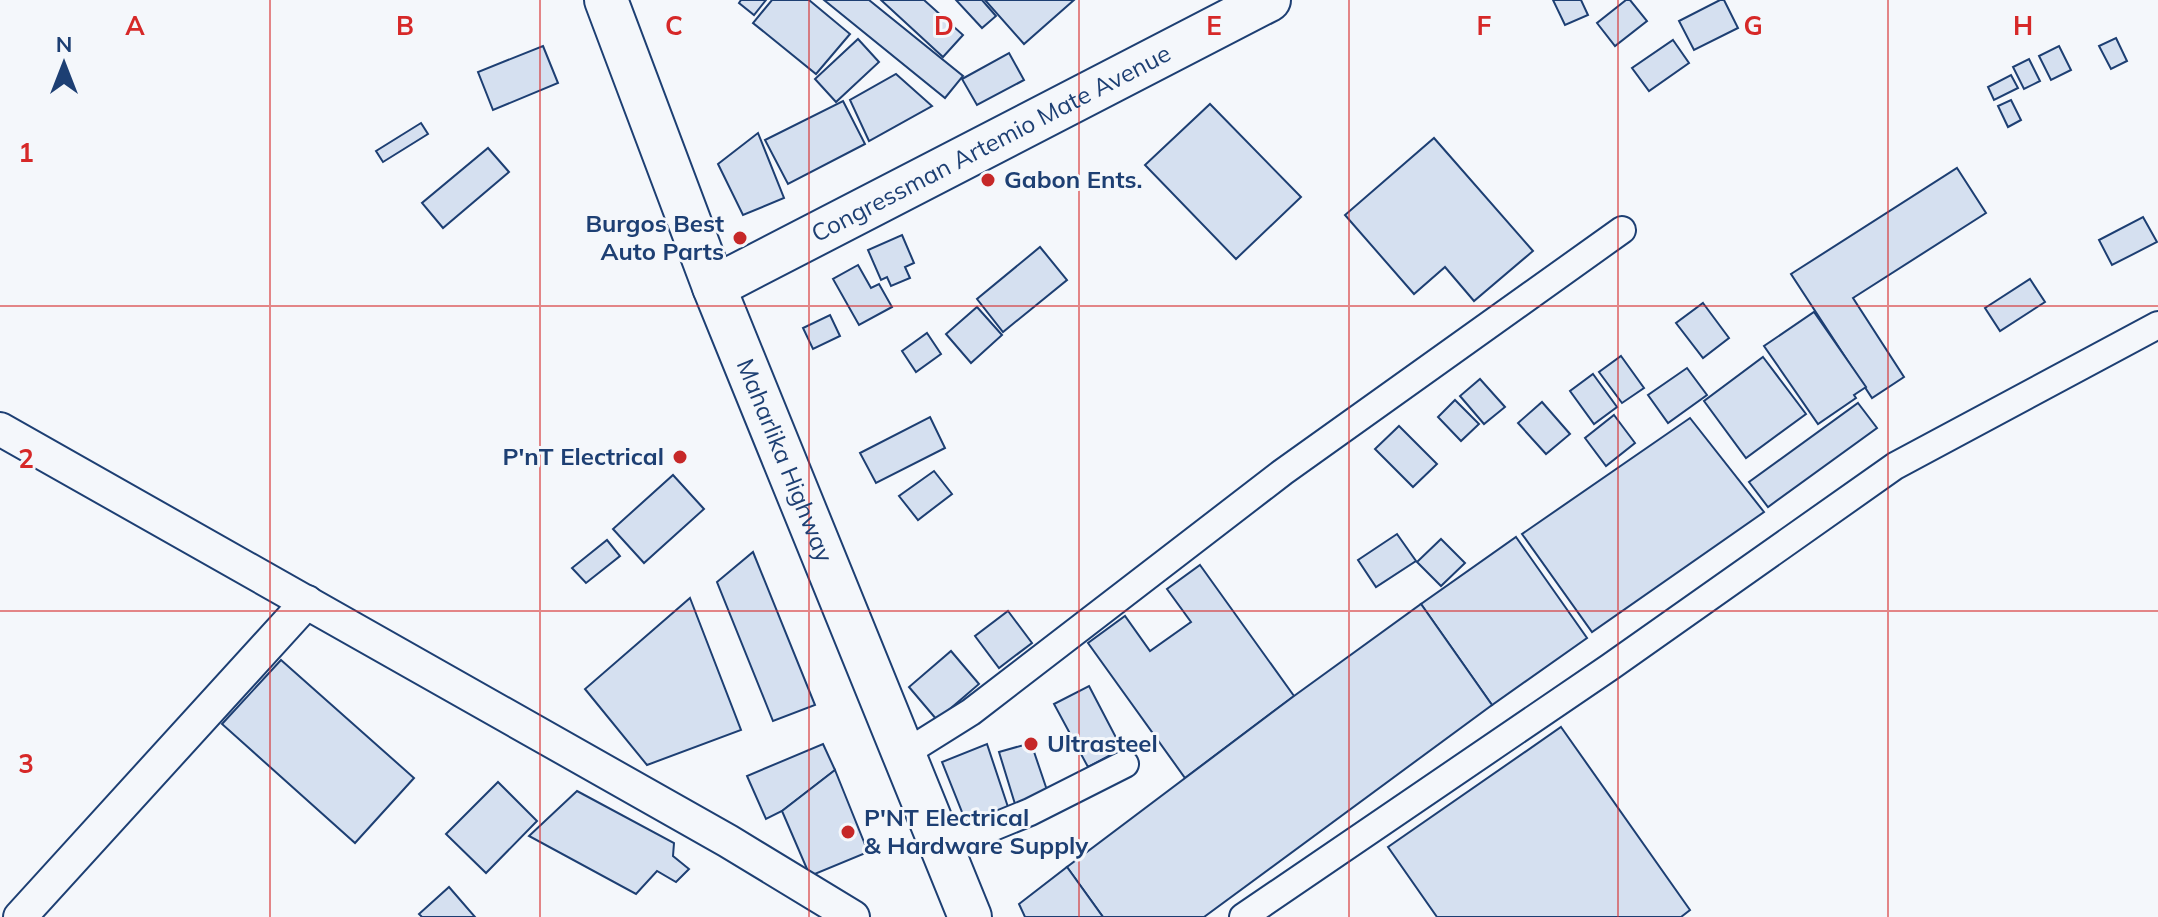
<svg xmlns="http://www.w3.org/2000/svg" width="2158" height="917" font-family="Mulish,sans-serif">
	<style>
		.building { fill: #d5e0f0; stroke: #1d3f73; stroke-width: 2 }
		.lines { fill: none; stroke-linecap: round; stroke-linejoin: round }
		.minor-casing { stroke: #1d3f73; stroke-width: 30 }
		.tertiary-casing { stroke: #1d3f73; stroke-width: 36 }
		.primary-casing { stroke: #1d3f73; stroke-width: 46 }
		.minor { stroke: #f4f7fb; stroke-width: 26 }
		.tertiary { stroke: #f4f7fb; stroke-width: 32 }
		.primary { stroke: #f4f7fb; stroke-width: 42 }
		.grid { fill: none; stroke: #d62828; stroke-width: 2; stroke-opacity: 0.55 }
		.poi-dot { fill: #c62828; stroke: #f4f7fb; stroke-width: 3 }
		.labels { text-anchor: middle; stroke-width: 6; stroke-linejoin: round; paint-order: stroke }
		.street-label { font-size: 24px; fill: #1d3f73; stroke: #f4f7fb }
		.poi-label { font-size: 24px; font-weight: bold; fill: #1d3f73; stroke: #f4f7fb; text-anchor: start }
		.grid-label { font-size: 26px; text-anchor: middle; font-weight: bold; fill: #d62828; stroke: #f4f7fb; stroke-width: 6; stroke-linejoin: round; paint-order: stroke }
	</style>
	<rect width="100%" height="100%" fill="#f4f7fb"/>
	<g class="building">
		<path d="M741 0H766L754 15 739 3Z"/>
		<path d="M772 0H809L850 34 816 74 753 23Z"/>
		<path d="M824 0H869L963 76 945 98Z"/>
		<path d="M881 0H924L963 35 943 57Z"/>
		<path d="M956 0H982L996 16 982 28Z"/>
		<path d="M985 0H1074L1024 44Z"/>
		<path d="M1553 0H1581L1588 15 1565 25Z"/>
		<path d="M1626 0H1630L1647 21 1615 46 1597 23Z"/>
		<path d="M1720 0H1724L1738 28 1694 50 1679 21Z"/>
		<path d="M2116 38 2127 61 2111 69 2099 46Z"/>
		<path d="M858 39 879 62 836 102 815 79Z"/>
		<path d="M1673 40 1689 63 1649 91 1632 68Z"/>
		<path d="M543 46 558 83 493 110 478 72Z"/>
		<path d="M2059 46 2071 70 2051 80 2039 56Z"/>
		<path d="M1009 53 1024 80 977 105 962 79Z"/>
		<path d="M2029 59 2040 81 2024 89 2013 67Z"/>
		<path d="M896 74 932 106 869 141 850 100Z"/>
		<path d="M2011 75 2018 88 1994 100 1988 87Z"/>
		<path d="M2011 100 2021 120 2008 127 1998 106Z"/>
		<path d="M843 101 865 144 788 184 765 140Z"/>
		<path d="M1210 104 1301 197 1236 259 1145 165Z"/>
		<path d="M421 123 428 134 383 162 376 151Z"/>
		<path d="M758 133 784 198 743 215 718 164Z"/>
		<path d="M1434 138 1533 251 1474 301 1445 267 1414 294 1345 215Z"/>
		<path d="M488 148 509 172 443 228 422 203Z"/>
		<path d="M1957 168 1986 213 1853 298 1904 377 1872 398 1791 274Z"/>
		<path d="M2143 217 2157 242 2112 265 2099 240Z"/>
		<path d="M902 235 914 263 905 267 910 278 891 286 887 277 881 280 868 250Z"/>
		<path d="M1040 247 1067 280 1003 332 977 299Z"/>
		<path d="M858 265 871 288 879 284 892 307 859 325 833 279Z"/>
		<path d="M2030 279 2045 302 2000 331 1985 308Z"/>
		<path d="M1703 303 1729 338 1703 358 1676 323Z"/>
		<path d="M977 307 1002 335 971 363 946 334Z"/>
		<path d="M1814 312 1866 387 1854 395 1856 398 1818 424 1764 346Z"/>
		<path d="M830 315 840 336 813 349 803 328Z"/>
		<path d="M927 333 941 354 916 372 902 351Z"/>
		<path d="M1621 356 1644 388 1622 403 1599 372Z"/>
		<path d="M1763 357 1806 414 1746 458 1704 401Z"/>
		<path d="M1687 368 1707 395 1668 423 1648 395Z"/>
		<path d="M1593 374 1617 407 1594 424 1570 391Z"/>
		<path d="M1480 379 1505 407 1484 424 1460 396Z"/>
		<path d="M1455 400 1479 424 1461 441 1438 417Z"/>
		<path d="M1542 402 1570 434 1546 454 1518 423Z"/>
		<path d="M1858 403 1877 428 1768 507 1749 482Z"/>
		<path d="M1614 415 1635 443 1606 466 1585 438Z"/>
		<path d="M930 417 945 448 876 483 860 453Z"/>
		<path d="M1690 418 1764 512 1592 632 1522 534Z"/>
		<path d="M1399 426 1437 464 1413 487 1375 449Z"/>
		<path d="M934 471 952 494 918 520 899 496Z"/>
		<path d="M673 475 704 509 644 563 613 529Z"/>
		<path d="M1397 534 1416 561 1376 587 1358 560Z"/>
		<path d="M1516 537 1587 638 1492 705 1421 604Z"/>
		<path d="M1441 539 1465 563 1441 586 1417 562Z"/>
		<path d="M607 540 620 556 586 583 572 568Z"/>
		<path d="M753 552 815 705 773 721 717 582Z"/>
		<path d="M1200 565 1294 696 1185 778 1088 643 1125 616 1150 651 1191 622 1167 589Z"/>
		<path d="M690 598 741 730 647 765 585 689Z"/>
		<path d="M1421 604 1492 705 1204 917H1103L1067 867 1294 696Z"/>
		<path d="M1008 611 1032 643 999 668 975 636Z"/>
		<path d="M951 651 979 684 937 720 909 687Z"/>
		<path d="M281 660 414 778 355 843 222 724Z"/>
		<path d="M1089 686 1122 749 1088 767 1054 704Z"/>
		<path d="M1561 727 1690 910 1681 917H1437L1388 847Z"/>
		<path d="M1031 743 1048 793 1015 804 999 752Z"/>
		<path d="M823 744 835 770 782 811 766 819 747 776Z"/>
		<path d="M987 744 1010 813 968 827 942 762Z"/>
		<path d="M835 770 868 852 810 876 782 811Z"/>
		<path d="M498 782 537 821 486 873 446 834Z"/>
		<path d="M577 791 674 843 673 856 689 869 676 882 657 871 636 894 529 836Z"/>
		<path d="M1067 867 1103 917H1025L1019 904Z"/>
		<path d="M449 887 475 917H422L419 914Z"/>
	</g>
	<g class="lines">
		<g class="minor-casing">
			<g id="minor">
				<path d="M904 754 971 712 1283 472 1622 230"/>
				<path d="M942 848 1030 812 1125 764"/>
				<path d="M1243 917 1610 667 1895 466 2158 325"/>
			</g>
		</g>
		<g class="tertiary-casing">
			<g id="tertiary">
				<path d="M0 429 728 841 853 917"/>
				<path d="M20 917 307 602"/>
			</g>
		</g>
		<g class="primary-casing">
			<g id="primary">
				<path id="s1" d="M606 0 714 287 970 917"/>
				<path id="s2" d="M714 287 1269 0"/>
			</g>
		</g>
		<use href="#minor" class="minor"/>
		<use href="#tertiary" class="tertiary"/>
		<use href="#primary" class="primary"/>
	</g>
	<path class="grid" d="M270 0V917M540 0V917M809 0V917M1079 0V917M1349 0V917M1618 0V917M1888 0V917M0 306H2158M0 611H2158"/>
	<g class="poi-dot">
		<circle cx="988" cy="180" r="8"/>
		<circle cx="740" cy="238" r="8"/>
		<circle cx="680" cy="457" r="8"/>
		<circle cx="1031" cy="744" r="8"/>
		<circle cx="848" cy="832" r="8"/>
	</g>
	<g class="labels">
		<g class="street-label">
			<text dy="8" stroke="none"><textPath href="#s2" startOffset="312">Congressman Artemio Mate Avenue</textPath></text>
			<text dy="8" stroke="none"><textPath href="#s1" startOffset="494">Maharlika Highway</textPath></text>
		</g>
		<g class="poi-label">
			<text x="1004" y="188">Gabon Ents.</text>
			<text x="724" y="232" text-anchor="end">Burgos Best<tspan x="724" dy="28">Auto Parts</tspan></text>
			<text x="664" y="465" text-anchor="end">P'nT Electrical</text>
			<text x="1047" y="752">Ultrasteel</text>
			<text x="864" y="826">P'NT Electrical<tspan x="864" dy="28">&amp; Hardware Supply</tspan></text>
		</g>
	</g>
	<g class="grid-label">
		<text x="135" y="35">A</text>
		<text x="405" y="35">B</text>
		<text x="674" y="35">C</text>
		<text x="944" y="35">D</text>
		<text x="1214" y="35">E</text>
		<text x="1484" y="35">F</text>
		<text x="1753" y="35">G</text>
		<text x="2023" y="35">H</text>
		<text x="26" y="162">1</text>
		<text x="26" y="468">2</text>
		<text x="26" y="773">3</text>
	</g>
	<g transform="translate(64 64)" stroke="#f4f7fb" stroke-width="6" paint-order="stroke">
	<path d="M0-6L14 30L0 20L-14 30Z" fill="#1d3f73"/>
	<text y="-12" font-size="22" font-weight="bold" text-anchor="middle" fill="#1d3f73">N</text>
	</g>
</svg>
